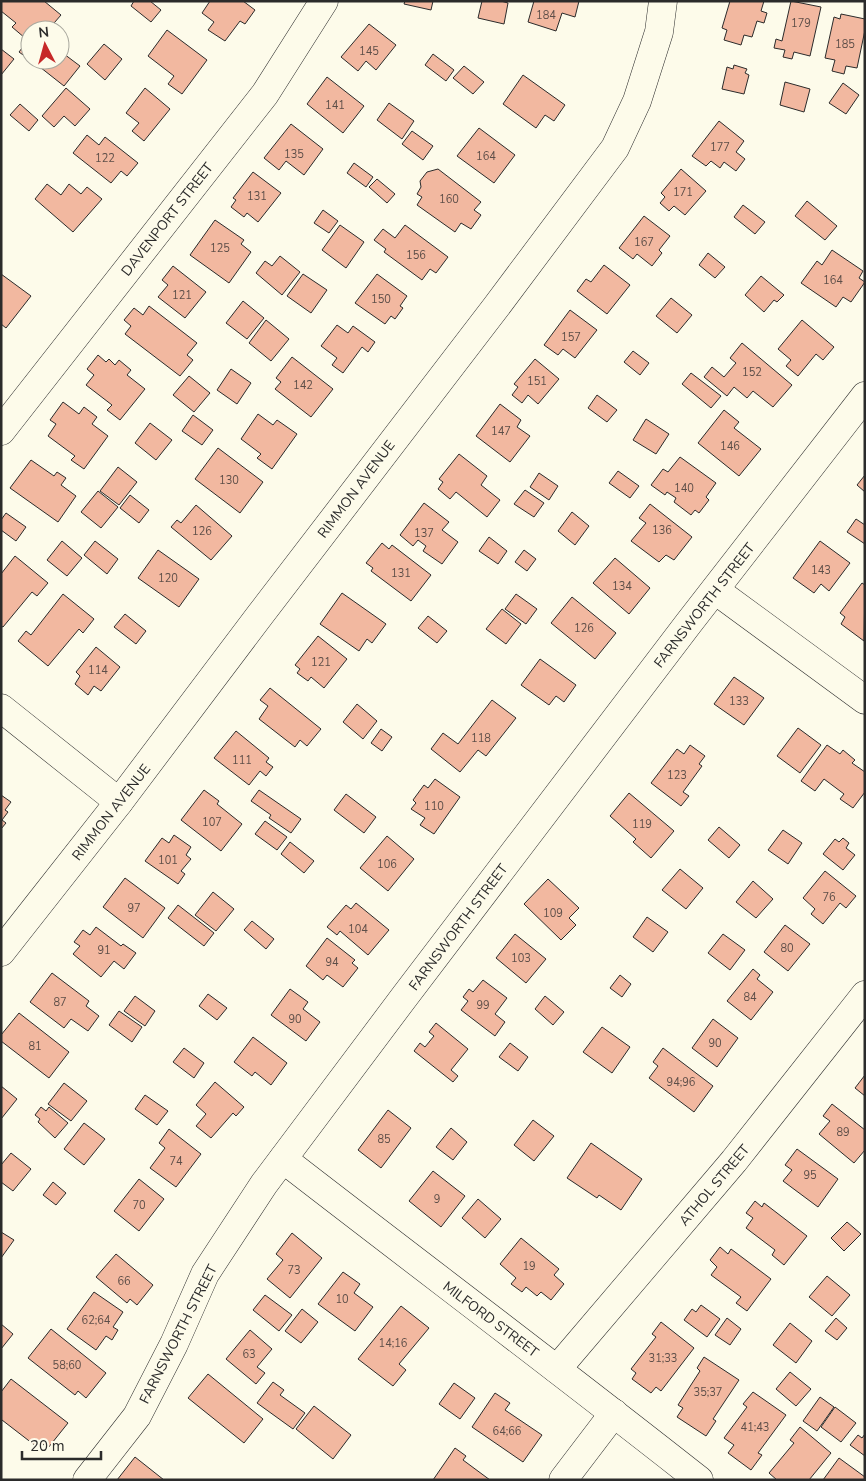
<svg xmlns="http://www.w3.org/2000/svg" width="866" height="1481" font-family="'Nunito Sans',sans-serif">
	<style>
		.building { fill: #f2b8a0; stroke: #2b2b2b }
		.lines { fill: none; stroke-linecap: round; stroke-linejoin: round }
		.minor-casing { stroke: #2b2b2b; stroke-width: 29 }
		.minor { stroke: #fdfbea; stroke-width: 28 }
		.labels { text-anchor: middle; stroke-width: 4; stroke-linejoin: round; paint-order: stroke }
		.number-label { font-size: 11px; fill: #5d4e48 }
		.street-label { font-size: 14px; fill: #2b2b2b; stroke: #fdfbea }
	</style>
	<rect width="100%" height="100%" fill="#fdfbea"/>
	<g class="building">
		<path d="M1 1H44L61 15 48 30H42L36 25 25 38 12 27 16 23 1 11Z"/>
		<path d="M134 1H150L161 10 151 22 131 6Z"/>
		<path d="M210 1H243L255 10 245 24 240 21 225 41 208 30 214 22 202 13Z"/>
		<path d="M405 1H433L431 10 404 4Z"/>
		<path d="M482 1H501L508 3 504 24 478 18Z"/>
		<path d="M534 1H579L575 17 562 13 556 31 528 22Z"/>
		<path d="M730 1H764L761 11 767 13 764 23 757 21 752 37 744 35 741 45 724 40 727 30 722 28Z"/>
		<path d="M791 1 821 7 810 56 794 52 792 59 783 57 785 50 774 48 776 39 782 41Z"/>
		<path d="M841 14 865 19V30L857 68 846 66 844 74 832 71 835 60 825 58 834 17 840 19Z"/>
		<path d="M369 24 396 45 376 70 366 61 358 71 341 57Z"/>
		<path d="M167 30 207 60 182 94 168 84 174 76 148 56Z"/>
		<path d="M30 38V60L19 52Z"/>
		<path d="M104 44 122 59 105 80 87 64Z"/>
		<path d="M1 49 14 59 1 75Z"/>
		<path d="M60 51 80 66 64 86 31 60H60Z"/>
		<path d="M433 54 454 70 446 81 425 65Z"/>
		<path d="M734 65 747 69 745 73 749 75 744 94 722 89 727 67 733 69Z"/>
		<path d="M464 66 484 82 473 94 453 78Z"/>
		<path d="M523 75 565 105 554 121 545 115 536 128 503 104Z"/>
		<path d="M327 77 364 106 343 133 307 104Z"/>
		<path d="M785 82 810 89 804 112 780 105Z"/>
		<path d="M843 83 859 95 846 114 829 103Z"/>
		<path d="M66 88 90 109 75 126 64 116 54 127 42 116Z"/>
		<path d="M145 88 170 109 144 141 132 131 139 123 126 113Z"/>
		<path d="M389 103 414 121 402 139 377 120Z"/>
		<path d="M20 104 38 120 29 131 10 115Z"/>
		<path d="M719 121 744 141 736 152 745 159 736 171 724 162 720 168 711 161 706 166 692 156Z"/>
		<path d="M291 124 323 149 304 175 286 161 279 170 264 158Z"/>
		<path d="M479 128 515 155 494 183 457 156Z"/>
		<path d="M412 131 433 146 423 160 402 144Z"/>
		<path d="M87 135 99 145 105 137 138 163 127 176 121 171 111 183 73 153Z"/>
		<path d="M354 163 373 177 366 187 347 173Z"/>
		<path d="M438 169 481 202 474 210 481 215 471 229 461 223 455 232 417 205 422 197 417 194 421 187 420 181 427 172Z"/>
		<path d="M681 169 706 191 685 215 674 206 669 211 660 203 665 197 661 193Z"/>
		<path d="M253 172 281 193 258 222 247 213 244 217 231 207 236 200 233 198Z"/>
		<path d="M377 179 395 194 387 203 369 187Z"/>
		<path d="M47 184 61 195 69 184 81 194 87 187 102 199 73 232 35 199Z"/>
		<path d="M807 201 837 226 825 240 795 216Z"/>
		<path d="M743 205 765 222 755 234 734 217Z"/>
		<path d="M323 210 338 221 329 233 314 223Z"/>
		<path d="M644 216 670 236 659 250 662 253 652 266 637 254 633 259 619 248Z"/>
		<path d="M215 220 244 240 241 244 251 252 229 283 190 255Z"/>
		<path d="M340 225 364 242 346 268 322 250Z"/>
		<path d="M405 225 448 257 436 273 430 269 422 280 384 252 386 249 374 240 383 229 395 238Z"/>
		<path d="M832 250 863 271 859 278 865 282 851 302 843 297 836 307 801 283 817 261 822 265Z"/>
		<path d="M708 253 725 267 715 278 699 265Z"/>
		<path d="M280 256 300 272 282 295 256 273 265 261 272 266Z"/>
		<path d="M604 265 630 285 607 314 577 291 586 279 591 282Z"/>
		<path d="M173 266 206 292 185 318 158 297 168 285 162 280Z"/>
		<path d="M1 274 31 296 6 328 1 324Z"/>
		<path d="M303 274 327 290 311 313 287 296Z"/>
		<path d="M377 274 407 296 400 306 403 308 395 319 391 316 385 324 355 303Z"/>
		<path d="M761 276 784 295 777 302 774 300 764 312 745 295Z"/>
		<path d="M671 298 692 315 677 333 656 316Z"/>
		<path d="M243 301 264 318 247 339 226 323Z"/>
		<path d="M149 306 197 343 187 355 193 360 180 376 125 334 131 326 124 320 134 308 143 315Z"/>
		<path d="M570 310 597 330 575 358 563 349 558 355 544 345Z"/>
		<path d="M266 320 289 339 271 361 249 343Z"/>
		<path d="M802 320 834 347 823 360 816 354 798 376 786 366 791 360 778 349Z"/>
		<path d="M337 325 348 333 353 326 375 342 368 352 362 347 343 373 332 365 337 358 321 346Z"/>
		<path d="M742 343 792 385 773 407 753 391 747 398 734 387 727 396 704 377 712 367 724 377 736 363 730 358Z"/>
		<path d="M633 351 649 363 640 375 624 362Z"/>
		<path d="M98 355 106 362 109 359 115 365 119 360 131 370 127 375 145 389 120 420 107 410 112 405 86 385 94 375 87 369Z"/>
		<path d="M292 357 333 389 311 417 275 389 281 382 276 378Z"/>
		<path d="M535 359 559 379 538 404 528 395 522 403 512 395 518 387 514 384Z"/>
		<path d="M231 369 251 383 237 404 217 390Z"/>
		<path d="M691 373 721 396 711 408 682 384Z"/>
		<path d="M189 376 210 393 194 412 173 395Z"/>
		<path d="M597 395 617 410 607 422 588 408Z"/>
		<path d="M63 402 79 414 84 407 97 417 92 424 108 436 84 469 71 460 75 456 48 436 56 424 50 420Z"/>
		<path d="M500 404 521 420 517 427 530 436 510 462 476 436Z"/>
		<path d="M724 410 739 422 734 428 761 449 739 476 698 443Z"/>
		<path d="M258 414 273 425 277 420 297 434 272 469 257 458 261 454 241 439Z"/>
		<path d="M193 415 213 430 202 445 182 431Z"/>
		<path d="M646 419 669 434 656 454 633 440Z"/>
		<path d="M150 423 172 440 156 460 135 443Z"/>
		<path d="M218 448 263 482 240 513 195 479Z"/>
		<path d="M459 454 487 476 481 485 500 500 487 517 456 492 450 499 438 489 443 482 439 479Z"/>
		<path d="M680 457 716 483 706 497 709 500 699 513 695 510 691 515 674 502 676 498 667 492 665 495 651 485 663 469 668 472Z"/>
		<path d="M31 460 54 476 57 472 66 478 61 485 76 496 58 522 10 488Z"/>
		<path d="M118 467 137 482 119 505 100 491Z"/>
		<path d="M618 471 639 486 630 498 609 483Z"/>
		<path d="M539 473 558 486 549 500 530 487Z"/>
		<path d="M865 475V492L857 485Z"/>
		<path d="M525 490 544 503 534 517 514 504Z"/>
		<path d="M98 491 118 507 101 528 81 512Z"/>
		<path d="M130 495 149 510 139 523 120 508Z"/>
		<path d="M424 503 449 522 442 530 458 542 442 564 423 551 426 546 418 540 413 546 400 535Z"/>
		<path d="M650 504 692 537 674 560 666 555 659 562 631 541 646 523 639 518Z"/>
		<path d="M196 505 232 536 211 560 171 527 177 520 181 523Z"/>
		<path d="M572 512 589 526 575 545 558 531Z"/>
		<path d="M6 513 26 527 16 541 1 530V520Z"/>
		<path d="M856 519 865 525V544L847 532Z"/>
		<path d="M489 537 507 551 498 564 479 551Z"/>
		<path d="M62 541 82 558 67 576 47 560Z"/>
		<path d="M95 541 118 559 107 574 84 555Z"/>
		<path d="M820 541 850 563 829 591 821 584 814 593 793 578Z"/>
		<path d="M382 543 389 549 392 545 431 575 411 601 371 571 373 568 366 563Z"/>
		<path d="M158 550 199 579 179 607 138 578Z"/>
		<path d="M524 550 536 559 527 571 515 562Z"/>
		<path d="M15 556 48 583 37 596 32 592 3 627 1 626V574Z"/>
		<path d="M615 558 650 588 629 614 593 583Z"/>
		<path d="M862 583 865 585 864 641 841 624 845 617 840 613Z"/>
		<path d="M342 593 386 624 372 643 367 639 359 651 320 624Z"/>
		<path d="M63 594 94 619 83 633 79 629 48 666 18 641 26 631 31 635Z"/>
		<path d="M516 594 537 609 526 624 505 609Z"/>
		<path d="M572 597 616 633 595 659 551 623Z"/>
		<path d="M502 609 521 624 506 644 486 629Z"/>
		<path d="M125 614 146 631 136 644 114 627Z"/>
		<path d="M428 616 447 631 437 643 418 628Z"/>
		<path d="M318 636 347 659 324 688 311 677 308 681 297 673 300 669 295 665Z"/>
		<path d="M96 647 120 667 101 691 94 686 88 695 75 684 80 676 76 672Z"/>
		<path d="M540 659 576 685 564 702 556 696 549 705 521 685Z"/>
		<path d="M734 677 764 698 744 725 714 704Z"/>
		<path d="M270 688 321 729 307 746 300 740 295 747 259 719 268 706 260 700Z"/>
		<path d="M492 700 516 718 486 756 478 750 460 772 431 749 443 733 458 744Z"/>
		<path d="M357 704 377 721 363 739 343 722Z"/>
		<path d="M798 728 821 745 800 773 777 756Z"/>
		<path d="M381 729 392 737 382 751 371 743Z"/>
		<path d="M236 731 269 758 266 762 273 767 266 776 260 771 249 785 214 758Z"/>
		<path d="M690 745 705 756 699 764 702 766 683 792 689 796 681 806 651 783 677 749 684 754Z"/>
		<path d="M827 745 840 754 843 750 855 760 852 763 865 772V792L853 808 840 799 844 794 824 779 815 791 801 781Z"/>
		<path d="M435 779 460 797 434 834 420 825 425 818 411 809 416 803 413 800 424 785 428 788Z"/>
		<path d="M204 790 219 801 217 804 242 824 221 851 181 820Z"/>
		<path d="M259 790 301 819 291 833 269 818 271 815 251 801Z"/>
		<path d="M629 793 674 831 651 858 633 842 636 839 610 816Z"/>
		<path d="M346 794 376 817 364 833 334 810Z"/>
		<path d="M1 795 11 802 5 810 8 812 2 820 6 823 1 829Z"/>
		<path d="M265 821 287 837 277 850 255 834Z"/>
		<path d="M719 827 740 845 729 858 708 840Z"/>
		<path d="M783 830 802 843 788 864 768 850Z"/>
		<path d="M174 835 191 847 186 855 191 859 181 871 185 874 178 884 145 861 162 838 169 843Z"/>
		<path d="M387 836 414 859 388 891 360 868Z"/>
		<path d="M843 838 849 843 846 848 855 855 843 870 823 854 835 839 839 842Z"/>
		<path d="M290 842 314 861 304 873 281 854Z"/>
		<path d="M680 869 703 888 686 909 662 890Z"/>
		<path d="M825 871 856 896 846 908 840 903 823 924 811 914 815 909 803 898Z"/>
		<path d="M125 878 165 908 143 938 103 907Z"/>
		<path d="M548 879 579 908 569 918 576 925 561 940 524 904Z"/>
		<path d="M753 881 773 899 756 918 736 902Z"/>
		<path d="M213 892 234 909 216 931 195 915Z"/>
		<path d="M356 903 389 930 368 955 340 931 337 935 327 927 346 905 351 909Z"/>
		<path d="M178 905 214 933 204 946 168 918Z"/>
		<path d="M647 917 668 932 653 952 633 937Z"/>
		<path d="M252 921 274 939 266 949 244 930Z"/>
		<path d="M785 925 810 944 788 971 764 952Z"/>
		<path d="M96 927 121 946 123 944 136 953 124 969 114 961 101 977 73 954 80 946 74 942 83 930 90 935Z"/>
		<path d="M515 934 546 959 526 983 496 958Z"/>
		<path d="M723 934 745 950 730 970 708 953Z"/>
		<path d="M327 938 355 960 352 963 358 968 343 987 327 975 323 980 306 966Z"/>
		<path d="M753 969 760 975 757 979 773 992 751 1020 727 1001Z"/>
		<path d="M52 973 89 1001 86 1006 99 1016 88 1031 71 1019 64 1028 30 1002Z"/>
		<path d="M620 975 631 984 622 997 610 988Z"/>
		<path d="M483 980 507 998 495 1014 505 1022 495 1036 461 1010 468 1001 463 997 469 989 473 992Z"/>
		<path d="M290 989 308 1002 303 1009 320 1022 306 1041 271 1015Z"/>
		<path d="M208 994 227 1008 217 1020 199 1006Z"/>
		<path d="M135 996 155 1011 145 1026 124 1011Z"/>
		<path d="M545 996 564 1012 553 1025 535 1009Z"/>
		<path d="M119 1011 142 1027 132 1042 109 1025Z"/>
		<path d="M19 1013 69 1052 49 1078 1 1041V1035Z"/>
		<path d="M713 1019 738 1038 717 1067 692 1048Z"/>
		<path d="M436 1023 468 1049 451 1070 458 1076 453 1082 414 1051 420 1043 425 1047 434 1036 429 1032Z"/>
		<path d="M602 1027 630 1047 612 1073 583 1052Z"/>
		<path d="M253 1037 287 1063 271 1085 255 1072 252 1076 234 1062Z"/>
		<path d="M510 1043 528 1057 518 1071 499 1057Z"/>
		<path d="M184 1048 204 1063 194 1078 173 1062Z"/>
		<path d="M663 1048 713 1086 694 1112 649 1078 658 1066 653 1062Z"/>
		<path d="M865 1075V1096L855 1088Z"/>
		<path d="M215 1082 244 1107 236 1116 233 1113 211 1138 196 1126 206 1114 196 1105Z"/>
		<path d="M64 1083 87 1101 71 1121 48 1104Z"/>
		<path d="M1 1086 17 1099 1 1119Z"/>
		<path d="M145 1095 168 1111 157 1125 135 1109Z"/>
		<path d="M832 1104 865 1130V1150L854 1163 819 1134 830 1121 823 1116Z"/>
		<path d="M41 1107 46 1111 49 1107 68 1123 55 1138 38 1122 40 1119 35 1115Z"/>
		<path d="M388 1110 411 1128 381 1168 358 1150Z"/>
		<path d="M533 1120 554 1136 534 1161 514 1145Z"/>
		<path d="M84 1123 105 1139 84 1165 64 1149Z"/>
		<path d="M451 1128 467 1142 453 1160 436 1147Z"/>
		<path d="M169 1129 201 1154 176 1187 150 1168 165 1148 159 1143Z"/>
		<path d="M591 1143 642 1179 621 1210 599 1195 597 1198 567 1178Z"/>
		<path d="M797 1149 838 1179 818 1207 783 1181 792 1170 785 1165Z"/>
		<path d="M11 1153 31 1169 13 1191 1 1182V1165Z"/>
		<path d="M433 1171 465 1196 441 1227 409 1201Z"/>
		<path d="M139 1179 164 1199 139 1231 114 1211Z"/>
		<path d="M53 1182 66 1193 56 1205 43 1195Z"/>
		<path d="M478 1199 501 1219 485 1238 462 1218Z"/>
		<path d="M755 1201 762 1207 764 1203 807 1236 784 1265 772 1255 775 1250 746 1228 753 1218 746 1213Z"/>
		<path d="M847 1222 861 1234 844 1251 831 1238Z"/>
		<path d="M1 1232 14 1240 1 1258Z"/>
		<path d="M292 1233 322 1258 290 1298 267 1279 283 1260 276 1254Z"/>
		<path d="M521 1238 559 1269 554 1275 564 1284 551 1300 541 1292 537 1296 526 1287 522 1292 511 1284 516 1278 500 1264Z"/>
		<path d="M720 1247 728 1254 731 1249 771 1279 747 1311 736 1303 741 1297 711 1275 717 1267 710 1260Z"/>
		<path d="M116 1254 153 1285 137 1305 130 1299 127 1303 96 1277Z"/>
		<path d="M343 1272 360 1284 354 1293 373 1307 355 1331 318 1304Z"/>
		<path d="M827 1276 850 1295 832 1316 809 1297Z"/>
		<path d="M94 1292 123 1312 113 1327 118 1330 112 1340 106 1336 96 1350 67 1329Z"/>
		<path d="M265 1295 292 1315 279 1331 253 1310Z"/>
		<path d="M701 1305 720 1319 707 1337 684 1320 692 1309 696 1312Z"/>
		<path d="M401 1306 429 1328 399 1364 406 1370 393 1386 358 1359Z"/>
		<path d="M302 1309 318 1322 301 1343 285 1331Z"/>
		<path d="M727 1318 741 1329 730 1345 715 1335Z"/>
		<path d="M836 1318 847 1328 837 1340 825 1331Z"/>
		<path d="M661 1322 694 1348 661 1391 656 1387 651 1393 632 1379 636 1373 631 1369 656 1337 652 1334Z"/>
		<path d="M790 1323 812 1341 796 1363 773 1345Z"/>
		<path d="M1 1324 13 1334 1 1349Z"/>
		<path d="M51 1329 106 1373 86 1398 78 1391 75 1395 28 1358Z"/>
		<path d="M250 1330 272 1349 257 1367 265 1373 256 1384 226 1359Z"/>
		<path d="M704 1357 739 1380 713 1419 716 1421 706 1436 677 1417 683 1408 678 1405 700 1371 697 1368Z"/>
		<path d="M790 1372 811 1389 796 1406 776 1389Z"/>
		<path d="M208 1374 263 1419 244 1443 188 1398Z"/>
		<path d="M11 1379 68 1423 48 1448 40 1442 37 1447 2 1420 1 1422V1392Z"/>
		<path d="M273 1382 284 1390 280 1395 305 1413 293 1429 257 1403Z"/>
		<path d="M454 1383 475 1398 460 1419 439 1404Z"/>
		<path d="M753 1392 786 1415 758 1453 762 1455 751 1470 728 1453 734 1445 724 1438 747 1407 743 1404Z"/>
		<path d="M495 1393 510 1403 505 1410 542 1435 523 1462 472 1427Z"/>
		<path d="M820 1397 834 1407 817 1431 803 1421Z"/>
		<path d="M314 1406 351 1435 333 1459 296 1429Z"/>
		<path d="M835 1407 856 1423 841 1442 821 1427Z"/>
		<path d="M800 1427 831 1453 809 1480H777L769 1473 794 1443 790 1440Z"/>
		<path d="M865 1434V1456L850 1445 858 1435 862 1438Z"/>
		<path d="M455 1448 466 1456 463 1460 490 1480H433Z"/>
		<path d="M135 1457 164 1480H117Z"/>
		<path d="M839 1458 865 1477V1480H823Z"/>
	</g>
	<g class="lines">
		<g class="minor-casing">
			<g id="minor">
				<path d="M1 431 265 94 324 1"/>
				<path d="M715 590 865 700"/>
				<path d="M1 708 119 802"/>
				<path d="M1 952 119 802 260 615 496 307 615 148 637 101 659 32 663 1"/>
				<path d="M283 1159C421 1266 561 1371 699 1480"/>
				<path d="M557 1369 734 1161 865 995"/>
				<path d="M87 1480 137 1416 174 1344 205 1274 264 1184 405 996 688 624 865 396"/>
				<path d="M563 1480 614 1413"/>
			</g>
		</g>
		<use href="#minor" class="minor"/>
	</g>
	<g class="labels">
		<g class="number-label">
			<text x="546" y="19">184</text>
			<text x="801" y="27">179</text>
			<text x="845" y="48">185</text>
			<text x="369" y="55">145</text>
			<text x="335" y="109">141</text>
			<text x="720" y="151">177</text>
			<text x="294" y="158">135</text>
			<text x="486" y="160">164</text>
			<text x="105" y="162">122</text>
			<text x="683" y="196">171</text>
			<text x="257" y="200">131</text>
			<text x="449" y="203">160</text>
			<text x="644" y="246">167</text>
			<text x="220" y="252">125</text>
			<text x="416" y="259">156</text>
			<text x="833" y="284">164</text>
			<text x="182" y="299">121</text>
			<text x="381" y="303">150</text>
			<text x="571" y="341">157</text>
			<text x="752" y="376">152</text>
			<text x="537" y="385">151</text>
			<text x="303" y="389">142</text>
			<text x="501" y="435">147</text>
			<text x="730" y="450">146</text>
			<text x="229" y="484">130</text>
			<text x="684" y="492">140</text>
			<text x="662" y="534">136</text>
			<text x="202" y="535">126</text>
			<text x="424" y="537">137</text>
			<text x="821" y="574">143</text>
			<text x="401" y="577">131</text>
			<text x="168" y="582">120</text>
			<text x="622" y="590">134</text>
			<text x="584" y="632">126</text>
			<text x="321" y="666">121</text>
			<text x="98" y="674">114</text>
			<text x="739" y="705">133</text>
			<text x="481" y="742">118</text>
			<text x="242" y="764">111</text>
			<text x="677" y="779">123</text>
			<text x="434" y="810">110</text>
			<text x="212" y="826">107</text>
			<text x="642" y="828">119</text>
			<text x="168" y="864">101</text>
			<text x="387" y="868">106</text>
			<text x="829" y="901">76</text>
			<text x="134" y="912">97</text>
			<text x="553" y="917">109</text>
			<text x="358" y="933">104</text>
			<text x="787" y="952">80</text>
			<text x="104" y="954">91</text>
			<text x="521" y="962">103</text>
			<text x="332" y="966">94</text>
			<text x="750" y="1001">84</text>
			<text x="60" y="1006">87</text>
			<text x="483" y="1009">99</text>
			<text x="295" y="1023">90</text>
			<text x="715" y="1047">90</text>
			<text x="35" y="1050">81</text>
			<text x="681" y="1086">94;96</text>
			<text x="843" y="1136">89</text>
			<text x="384" y="1143">85</text>
			<text x="176" y="1165">74</text>
			<text x="810" y="1179">95</text>
			<text x="437" y="1203">9</text>
			<text x="139" y="1209">70</text>
			<text x="529" y="1270">19</text>
			<text x="294" y="1274">73</text>
			<text x="124" y="1285">66</text>
			<text x="342" y="1303">10</text>
			<text x="96" y="1324">62;64</text>
			<text x="393" y="1347">14;16</text>
			<text x="249" y="1358">63</text>
			<text x="663" y="1362">31;33</text>
			<text x="67" y="1369">58;60</text>
			<text x="708" y="1396">35;37</text>
			<text x="755" y="1431">41;43</text>
			<text x="507" y="1435">64;66</text>
		</g>
		<g class="street-label">
			<text transform="translate(167 219) rotate(-52)" y="5">DAVENPORT STREET</text>
			<text transform="translate(356 489) rotate(-53)" y="5">RIMMON AVENUE</text>
			<text transform="translate(704 605) rotate(-52)" y="5">FARNSWORTH STREET</text>
			<text transform="translate(111 812) rotate(-52)" y="5">RIMMON AVENUE</text>
			<text transform="translate(458 927) rotate(-53)" y="5">FARNSWORTH STREET</text>
			<text transform="translate(714 1185) rotate(-50)" y="5">ATHOL STREET</text>
			<text transform="translate(491 1319) rotate(37)" y="5">MILFORD STREET</text>
			<text transform="translate(178 1334) rotate(-63)" y="5">FARNSWORTH STREET</text>
		</g>
	</g>
	<rect width="866" height="1481" fill="none" stroke="#2b2b2b" stroke-width="5"/>
	<g transform="translate(45 45) rotate(354)"><circle r="24" fill="#fdfbea" stroke="#a9a89e"/>
	<path d="M0-4L9 19L0 12L-9 19Z" fill="#c62828"/>
	<text y="-8" font-size="14" font-weight="bold" text-anchor="middle" fill="#2b2b2b">N</text>
	</g>
	<path d="M22 1451v8h79v-8" fill="none" stroke="#2b2b2b" stroke-width="2.5"/>
	<text x="30" y="1451" font-size="15" fill="#2b2b2b" stroke="#fdfbea" stroke-width="4" paint-order="stroke">20 m</text>
</svg>
